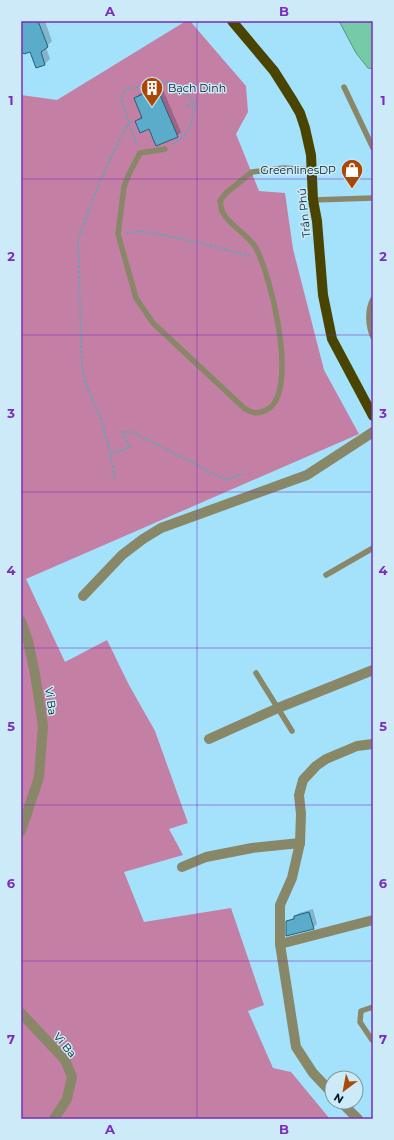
<svg xmlns="http://www.w3.org/2000/svg" width="394" height="1140" font-family="Montserrat,sans-serif">
	<style>
		.forest { fill: #c47fa5 }
		.water { fill: #75cba8; stroke: #539681 }
		.shadow { fill: #0003 }
		.building { fill: #5babca; stroke: #236178 }
		.lines { fill: none; stroke-linecap: round; stroke-linejoin: round }
		.path { stroke: #6ea0b4; stroke-width: 2; stroke-dasharray: 3 2; stroke-linecap: butt }
		.service { stroke: #888768; stroke-width: 5.5 }
		.minor { stroke: #888768; stroke-width: 10 }
		.primary { stroke: #494500; stroke-width: 10 }
		.grid { fill: none; stroke: #7b2cbf; stroke-width: 1; stroke-opacity: 0.55 }
		.labels { text-anchor: middle; stroke-width: 3; stroke-linejoin: round; paint-order: stroke }
		.poi-label { font-size: 11px; fill: #031c25; stroke: #cceaf7; text-anchor: start }
		.street-label { font-size: 11px; fill: #031c25; stroke: #cceaf7 }
		.neatline { fill: none; stroke: #7b2cbf; stroke-width: 1.5 }
		.grid-label { font-size: 13px; text-anchor: middle; font-weight: bold; fill: #7b2cbf }
	</style>
	<rect width="100%" height="100%" fill="#a4e2fc"/>
	<path class="forest" d="M186 21H190L246 86 248 112 236 134 259 191 285 193 293 249 324 370 359 434 26 579 65 662 107 640 129 685 155 731 188 823 169 829 183 855 124 872 144 922 231 908 264 1005 248 1011 273 1068 291 1072 330 1119H21V95L57 100Z"/>
	<path class="water" d="M339 21H373V69L368 68 356 53Z"/>
	<g class="shadow">
		<path d="M21 21H45L52 41 46 47 50 59 45 64 37 66 31 50 21 49Z"/>
		<path d="M161 85 181 132 177 136 149 128 136 121 142 116 135 98 139 94Z"/>
		<path d="M313 909 317 924 313 928 288 922 299 913Z"/>
	</g>
	<g class="building">
		<path d="M21 21H38L48 47 41 52 45 65 36 68 30 52 24 54 21 51Z"/>
		<path d="M157 88 178 137 156 146 149 129 140 133 135 121 142 118 134 98Z"/>
		<path d="M309 912 314 929 286 936V921L294 919V916Z"/>
	</g>
	<g class="lines">
		<g class="path">
			<path d="M186 106 196 102"/>
			<path d="M137 145 121 99 125 90 158 82 170 83 196 102C189 126 194 131 171 145"/>
			<path d="M126 233 142 231 201 243 251 256"/>
			<path d="M111 454 130 447 122 432H133L226 480 244 474"/>
			<path d="M115 478C111 457 107 437 100 417 93 400 85 386 82 368L78 240 98 186 116 146 129 123"/>
		</g>
		<g class="service">
			<path d="M344 87 373 148"/>
			<path d="M165 149 140 153 128 176 124 187 118 234 136 298 153 323 244 408C246 409 249 411 252 412 260 415 271 409 275 402 293 371 272 280 256 248 248 234 231 227 223 213 221 210 221 205 220 201L226 193 252 172 284 168 312 170"/>
			<path d="M313 200 373 198"/>
			<path d="M373 299C367 310 368 326 373 337"/>
			<path d="M326 575 373 548"/>
			<path d="M256 673 292 731"/>
			<path d="M372 1040 360 1022 361 1011 373 1007"/>
		</g>
		<g class="minor">
			<path d="M83 596 122 555 143 539 161 528 307 475 373 432"/>
			<path d="M21 621 28 641 35 674 43 726 39 777 21 831"/>
			<path d="M209 739 278 708 373 670"/>
			<path d="M182 867 206 857 252 848 300 843"/>
			<path d="M280 944 373 920"/>
			<path d="M21 1013 65 1060 72 1077 67 1099 54 1119"/>
			<path d="M332 1093 313 1073 296 1047 280 944V905L292 878 300 843 301 814 299 795 303 780 316 766 326 759 357 746 373 744"/>
			<path d="M341 1102 358 1119"/>
		</g>
		<path class="primary" d="M232 21 274 71 293 101 300 113 305 128 311 155 313 200 317 221 323 295 332 339 373 416"/>
	</g>
	<path class="grid" d="M197 21V1119M21 179H373M21 335H373M21 492H373M21 648H373M21 805H373M21 961H373"/>
	<defs>
		<g id="building-pin" transform="scale(1.15)"><path d="M0 17L-7.5 6A9.5 9.5 0 1 1 7.5 6Z" fill="#aa4907" stroke="#cceaf7"/><path d="M-4-6H4V6H1V3H-1V6H-4ZM-2.5-4.3h1.7v1.8h-1.7ZM.8-4.3h1.7v1.8H.8ZM-2.5-1h1.7V.8h-1.7ZM.8-1h1.7V.8H.8Z" fill="#fff"/></g>
		<g id="shop-pin" transform="scale(1.15)"><path d="M0 17L-7.5 6A9.5 9.5 0 1 1 7.5 6Z" fill="#aa4907" stroke="#cceaf7"/><path d="M-5-2.5h2.3a2.7 3.5 0 0 1 5.4 0H5L5.5 6h-11ZM-1.5-2.5h3a1.5 2.3 0 0 0-3 0Z" fill="#fff"/></g>
	</defs>
	<g fill-rule="evenodd">
		<use href="#building-pin" x="152" y="88"/>
		<use href="#shop-pin" x="352" y="170"/>
	</g>
	<g class="labels">
		<g class="poi-label">
			<text x="168" y="92">Bạch Dinh</text>
			<text x="336" y="174" text-anchor="end">GreenlinesDP</text>
		</g>
		<g class="street-label">
			<text transform="translate(304 213) rotate(-96)" y="4">Trần Phú</text>
			<text transform="translate(51 701) rotate(82)" y="4">Vi Ba</text>
			<text transform="translate(65 1045) rotate(50)" y="4">Vi Ba</text>
		</g>
	</g>
	<rect width="394" height="1140" fill="none" stroke="#cceaf7" stroke-width="44"/>
	<g transform="translate(344 1090) rotate(212)"><circle r="19" fill="#cceaf7" stroke="#7c98a3"/>
	<path d="M0-3L7 15L0 10L-7 15Z" fill="#aa4907"/>
	<text y="-6" font-size="11" font-weight="bold" text-anchor="middle" fill="#031c25">N</text>
	</g>
	<rect x="22" y="22" width="350" height="1096" class="neatline"/>
	<g class="grid-label">
		<text x="110" y="16">A</text>
		<text x="284" y="16">B</text>
		<text x="11" y="105">1</text>
		<text x="383" y="105">1</text>
		<text x="11" y="261">2</text>
		<text x="383" y="261">2</text>
		<text x="11" y="418">3</text>
		<text x="383" y="418">3</text>
		<text x="11" y="575">4</text>
		<text x="383" y="575">4</text>
		<text x="11" y="731">5</text>
		<text x="383" y="731">5</text>
		<text x="11" y="888">6</text>
		<text x="383" y="888">6</text>
		<text x="11" y="1044">7</text>
		<text x="383" y="1044">7</text>
		<text x="110" y="1134">A</text>
		<text x="284" y="1134">B</text>
	</g>
</svg>
